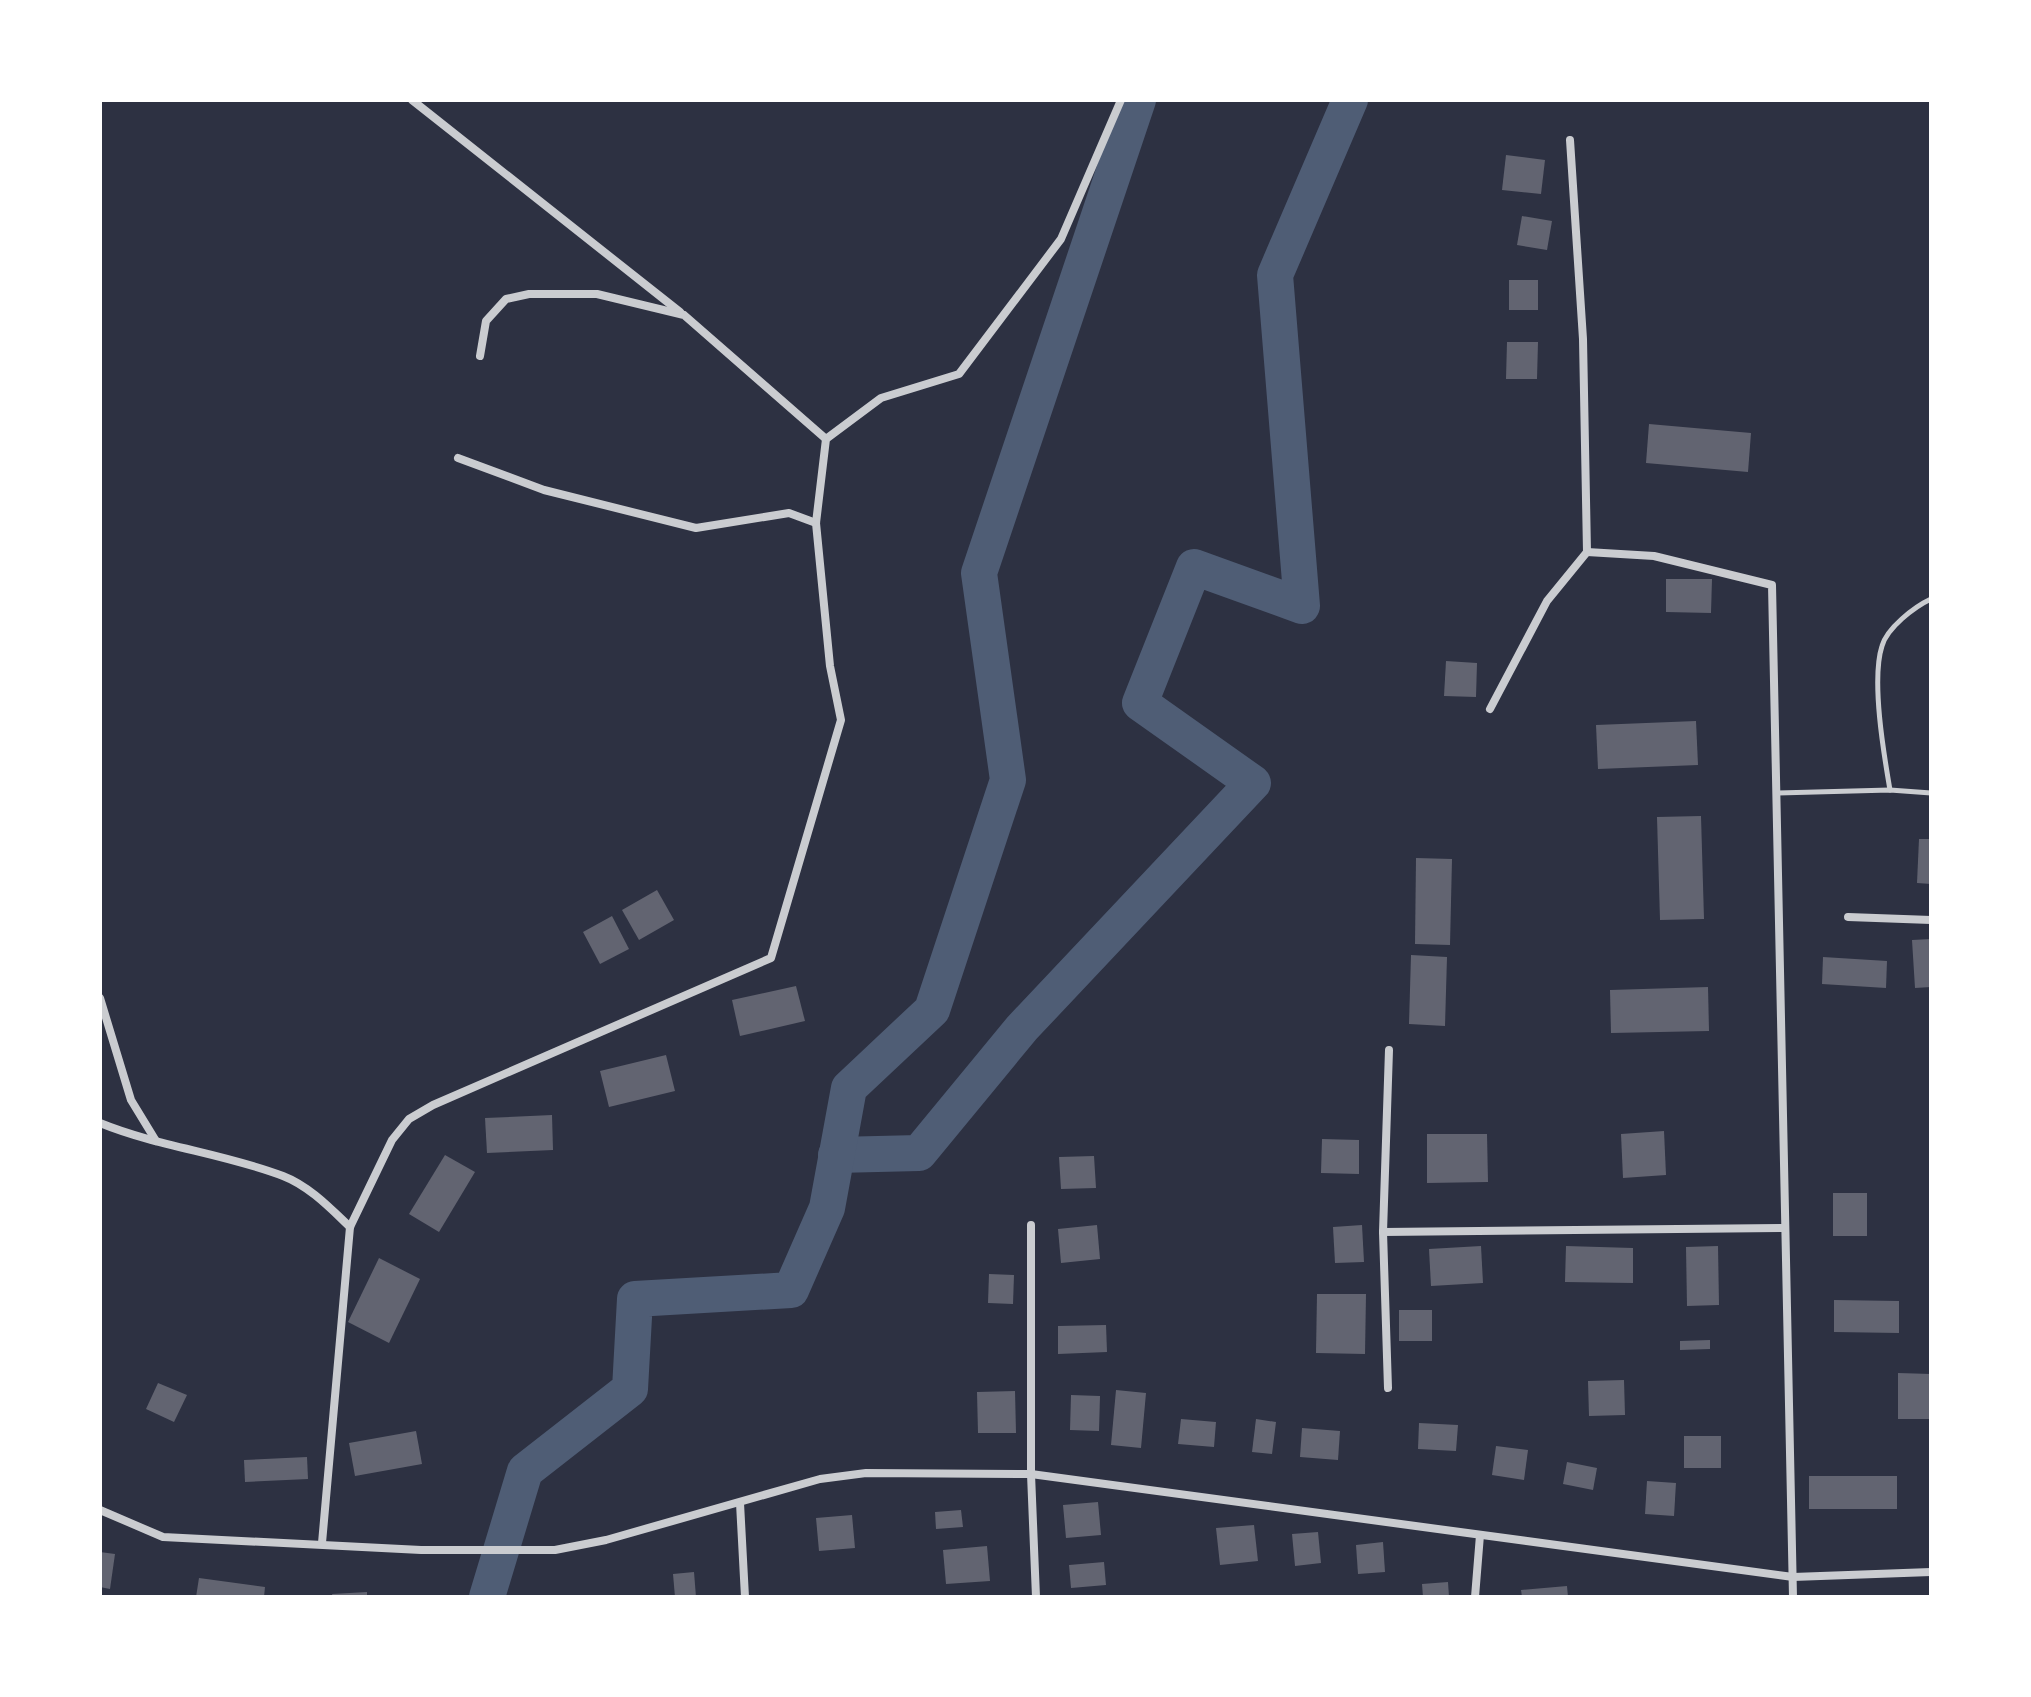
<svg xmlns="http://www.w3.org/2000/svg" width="2031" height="1697" font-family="'PT Serif',serif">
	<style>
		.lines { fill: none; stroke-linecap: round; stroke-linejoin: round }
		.river { stroke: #4f5d75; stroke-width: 36 }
		.building { fill: #626471 }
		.service { stroke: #caccd0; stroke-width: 5 }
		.minor { stroke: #caccd0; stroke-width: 8 }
	</style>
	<rect width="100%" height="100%" fill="#2d3142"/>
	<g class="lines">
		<g class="river">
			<path d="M836 1155 919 1153 1022 1028 1253 783 1140 703 1194 567 1302 606 1275 275 1350 100"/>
			<path d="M487 1597 525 1471 630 1389 635 1299 791 1290 827 1208 849 1088 932 1010 1008 780 979 573 1138 100"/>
		</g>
	</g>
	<g class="building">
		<path d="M1506 155 1545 160 1541 194 1502 190Z"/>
		<path d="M1522 216 1552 221 1547 250 1517 245Z"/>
		<rect x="1509" y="280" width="29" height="30"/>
		<path d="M1507 342H1538L1537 379H1506Z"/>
		<path d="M1649 424 1751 433 1748 472 1646 463Z"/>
		<path d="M1666 579H1712L1711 613 1666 612Z"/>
		<path d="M1446 661 1477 663 1476 697 1444 696Z"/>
		<path d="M1696 721 1698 765 1598 769 1596 725Z"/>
		<path d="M1701 816 1704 919 1660 920 1657 817Z"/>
		<path d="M1919 839H1931V884L1917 883Z"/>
		<path d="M1416 858 1452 859 1450 945 1415 944Z"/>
		<path d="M657 890 674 920 639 940 622 910Z"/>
		<path d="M612 916 629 949 600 964 583 932Z"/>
		<path d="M1931 939V987L1915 988 1912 940Z"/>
		<path d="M1411 955 1447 957 1445 1026 1409 1024Z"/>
		<path d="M1823 957 1887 961 1886 988 1822 984Z"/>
		<path d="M796 986 805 1021 740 1036 732 1000Z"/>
		<path d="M1708 987 1709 1031 1611 1033 1610 990Z"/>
		<path d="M666 1055 675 1091 609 1107 600 1071Z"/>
		<path d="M552 1115 553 1150 487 1153 485 1118Z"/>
		<path d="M1664 1131 1666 1175 1623 1178 1621 1134Z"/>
		<path d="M1427 1134H1487L1488 1182 1427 1183Z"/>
		<path d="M1322 1139 1359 1140V1174L1321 1173Z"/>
		<path d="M445 1155 475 1172 439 1232 409 1214Z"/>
		<path d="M1094 1156 1096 1188 1061 1189 1059 1157Z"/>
		<rect x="1833" y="1193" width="34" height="43"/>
		<path d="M1097 1225 1100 1259 1061 1263 1058 1229Z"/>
		<path d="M1362 1225 1364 1262 1335 1263 1333 1227Z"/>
		<path d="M1481 1246 1483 1283 1431 1286 1429 1249Z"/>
		<path d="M1566 1246 1633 1248V1283L1565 1282Z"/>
		<path d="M1718 1246 1719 1305 1687 1306 1686 1247Z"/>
		<path d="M379 1258 420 1279 389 1343 348 1322Z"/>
		<path d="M989 1274 1014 1275 1013 1304 988 1303Z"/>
		<path d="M1317 1294H1366L1365 1354 1316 1353Z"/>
		<path d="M1834 1300 1899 1301V1333L1834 1332Z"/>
		<rect x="1399" y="1310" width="33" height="31"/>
		<path d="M1106 1325 1107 1352 1058 1354V1326Z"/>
		<path d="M1710 1340V1349L1680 1350V1341Z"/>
		<path d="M1898 1373 1931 1374V1419H1898Z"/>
		<path d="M1624 1380 1625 1415 1589 1416 1588 1381Z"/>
		<path d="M158 1383 187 1395 174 1422 146 1409Z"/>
		<path d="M1116 1390 1146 1393 1141 1448 1111 1445Z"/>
		<path d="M1015 1391 1016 1433H978L977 1392Z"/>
		<path d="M1071 1395 1100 1396 1099 1431 1070 1430Z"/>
		<path d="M1181 1419 1216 1422 1214 1447 1178 1444Z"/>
		<path d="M1256 1419 1276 1422 1272 1454 1252 1452Z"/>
		<path d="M1419 1423 1458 1425 1456 1451 1418 1449Z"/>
		<path d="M1302 1428 1340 1431 1338 1460 1300 1457Z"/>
		<path d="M416 1431 422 1464 355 1476 349 1443Z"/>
		<rect x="1684" y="1436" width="37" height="32"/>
		<path d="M1496 1446 1528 1450 1524 1480 1492 1475Z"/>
		<path d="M307 1457 308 1479 245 1482 244 1460Z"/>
		<path d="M1567 1462 1597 1468 1593 1490 1563 1484Z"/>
		<rect x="1809" y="1476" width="88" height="33"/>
		<path d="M1647 1481 1676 1483 1674 1516 1645 1514Z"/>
		<path d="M1098 1502 1101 1535 1066 1538 1063 1505Z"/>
		<path d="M961 1510 963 1527 936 1529 935 1512Z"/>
		<path d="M852 1515 855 1548 819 1551 816 1518Z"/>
		<path d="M1254 1525 1258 1561 1220 1565 1216 1528Z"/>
		<path d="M1318 1532 1321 1563 1295 1566 1292 1534Z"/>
		<path d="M1383 1542 1385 1572 1358 1574 1356 1545Z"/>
		<path d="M987 1546 990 1581 946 1584 943 1550Z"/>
		<path d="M100 1552 115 1554 110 1589 100 1587Z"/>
		<path d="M1104 1562 1106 1585 1071 1588 1069 1565Z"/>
		<path d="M694 1572 696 1597H675L673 1574Z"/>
		<path d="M199 1578 265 1587 264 1597H196Z"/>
		<path d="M1448 1582 1449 1597H1423L1422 1584Z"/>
		<path d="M1567 1586 1568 1597H1522L1521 1590Z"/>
		<path d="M367 1592V1597H333L332 1594Z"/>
	</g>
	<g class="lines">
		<g class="service">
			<path d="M1890 790C1884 755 1871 680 1882 646 1887 628 1914 607 1931 599"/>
			<path d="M1777 793 1890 790 1931 793"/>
		</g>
		<g class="minor">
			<path d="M412 100 680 312"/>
			<path d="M480 356 486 321 506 299 529 294H597L684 315 826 439"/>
			<path d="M458 458 544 490 696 528 789 513 816 523"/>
			<path d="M1587 552 1654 556 1772 585 1793 1597"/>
			<path d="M1490 709 1547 601 1587 552 1583 339 1570 140"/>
			<path d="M1848 917 1931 920"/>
			<path d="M100 998 131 1100 156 1141"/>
			<path d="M100 1123C159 1147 223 1153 283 1176 309 1186 330 1208 350 1227"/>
			<path d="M1031 1225V1474L1036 1597"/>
			<path d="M1383 1232 1785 1228"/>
			<path d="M1388 1388 1383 1232 1389 1050"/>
			<path d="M740 1503 745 1597"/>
			<path d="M100 1510 163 1537 421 1550H555L606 1540 820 1479 866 1473 1031 1474 1793 1577 1931 1572"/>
			<path d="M322 1543 350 1227 392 1140 409 1119 433 1105 771 958 841 720 830 666 816 523 826 439 881 398 959 374 1061 239 1121 100"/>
			<path d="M1475 1597 1480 1535"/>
		</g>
	</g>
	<rect width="2031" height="1697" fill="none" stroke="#ffffff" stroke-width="204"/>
</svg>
